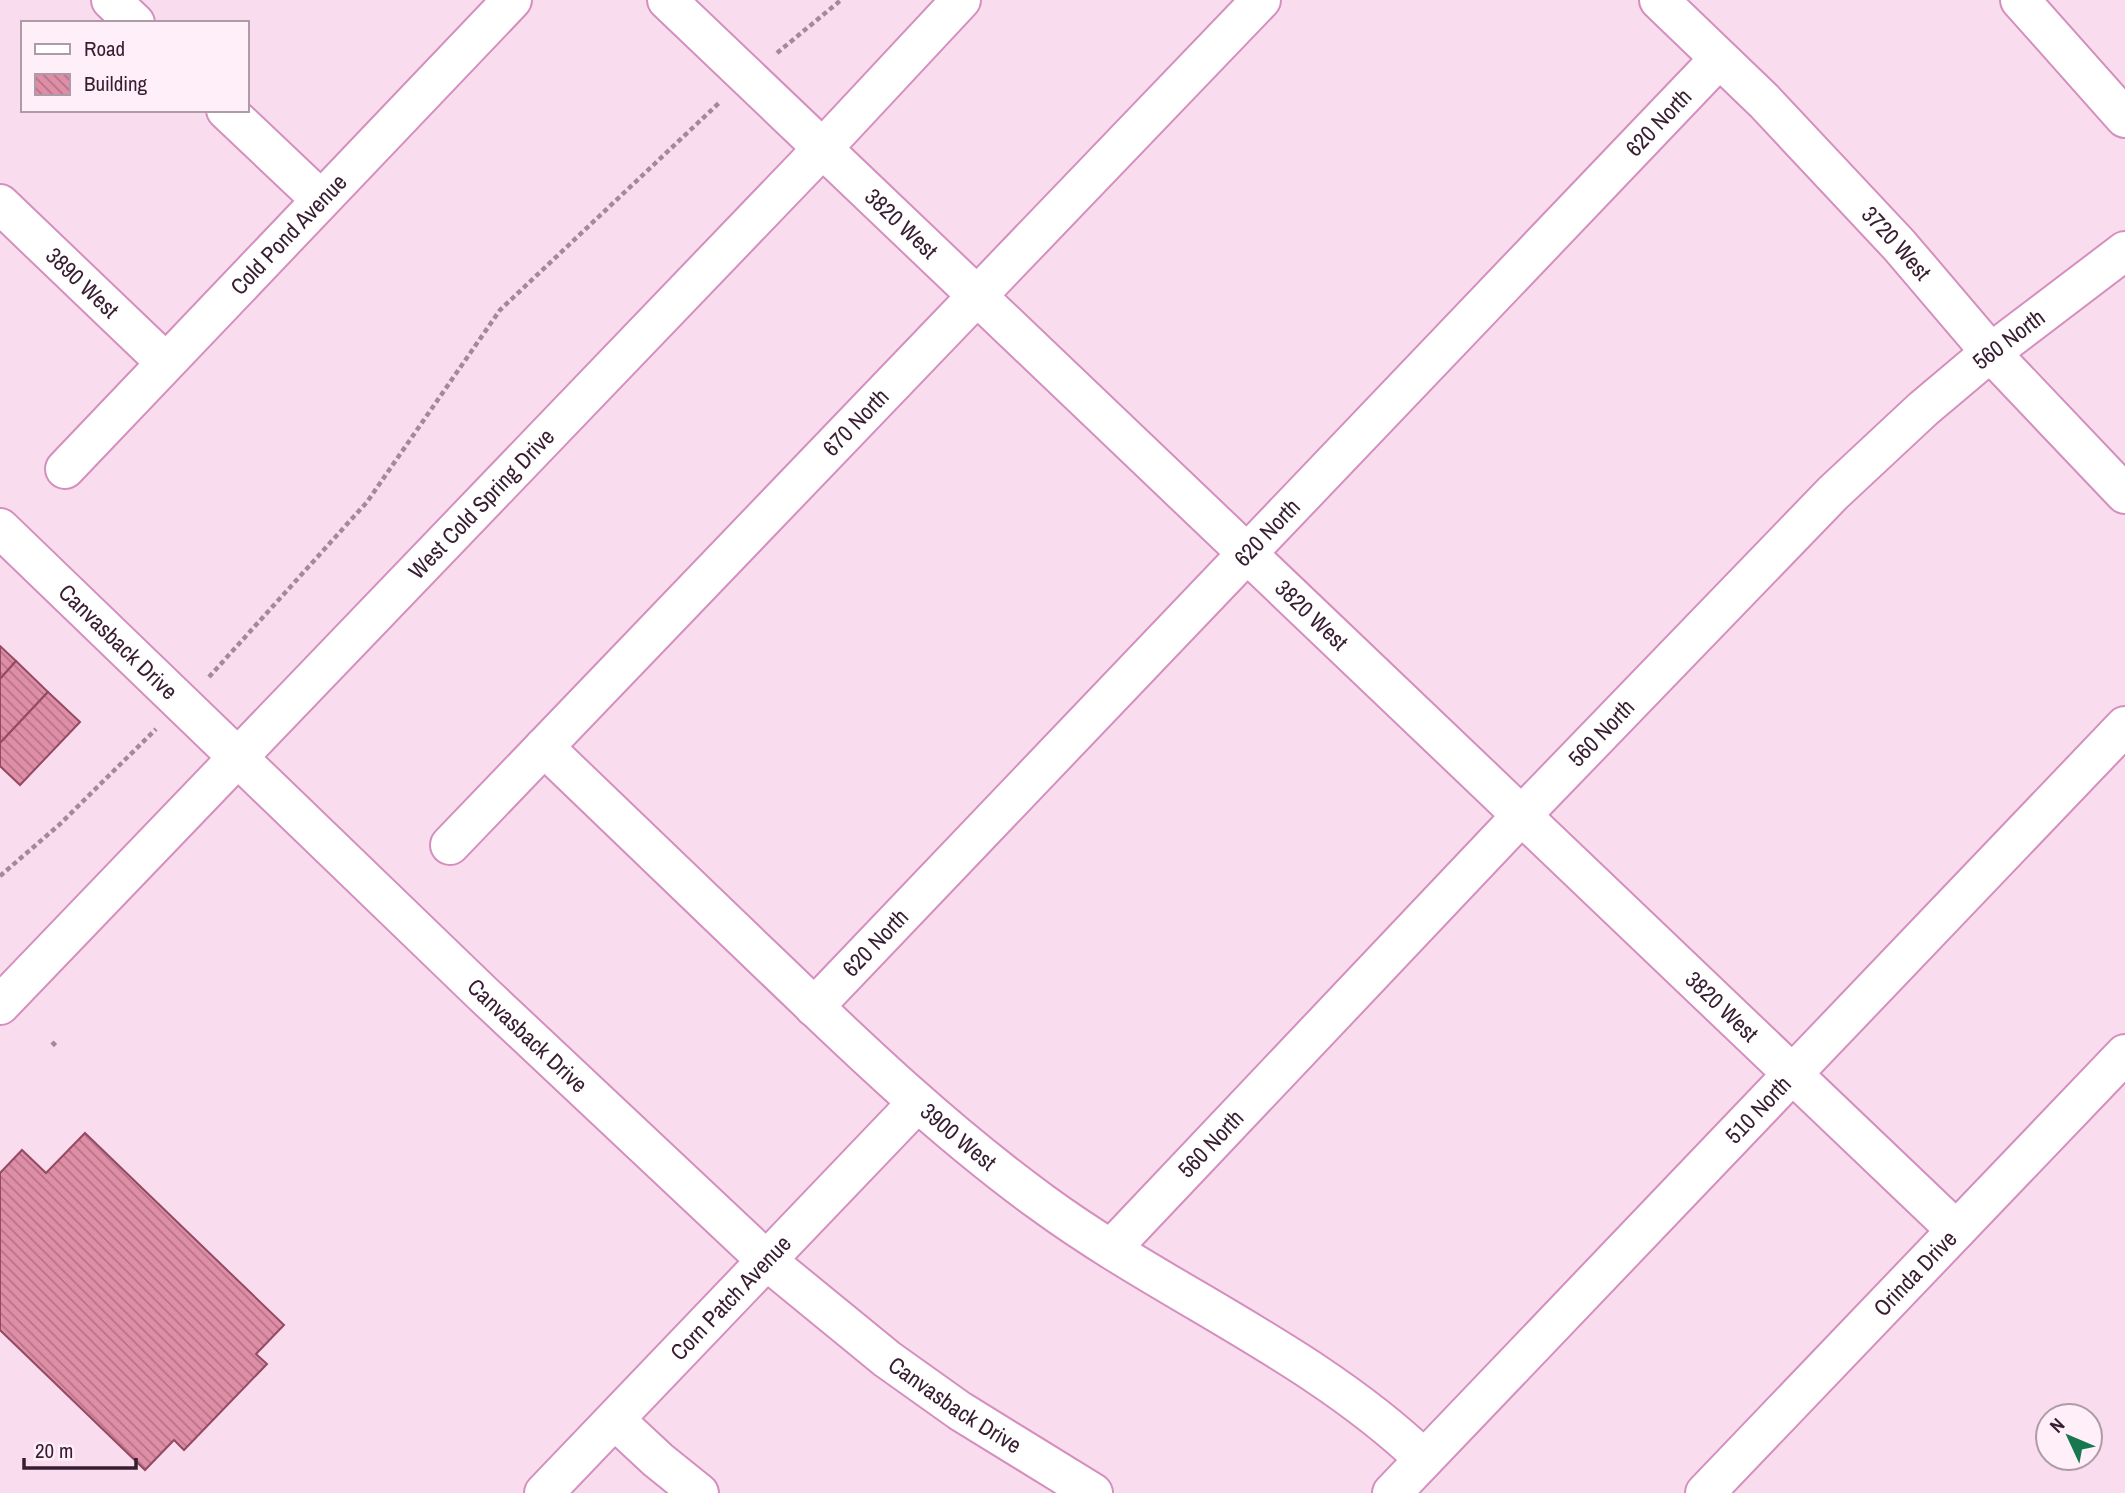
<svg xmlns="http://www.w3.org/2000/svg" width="2125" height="1493" font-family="'Archivo Narrow',sans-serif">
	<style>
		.building { fill: url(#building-back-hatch); stroke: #944a63; stroke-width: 2 }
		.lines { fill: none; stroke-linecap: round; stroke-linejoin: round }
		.minor-casing { stroke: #d58fbe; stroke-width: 42 }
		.path { stroke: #a5889b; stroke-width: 4.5; stroke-dasharray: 5 3.5; stroke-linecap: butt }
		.minor { stroke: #fff; stroke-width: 38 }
		.labels { text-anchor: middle; stroke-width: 7; stroke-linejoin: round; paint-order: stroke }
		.street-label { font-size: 23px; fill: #381d30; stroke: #feeff8 }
	</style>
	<defs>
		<pattern id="building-back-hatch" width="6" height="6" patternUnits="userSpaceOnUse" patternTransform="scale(1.75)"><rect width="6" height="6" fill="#df8ea7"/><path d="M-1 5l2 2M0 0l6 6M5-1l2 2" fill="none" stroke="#b67388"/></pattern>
	</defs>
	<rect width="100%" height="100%" fill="#fadcef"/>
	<g class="building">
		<path d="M0 646 16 661 0 679Z"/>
		<path d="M16 661 48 692 0 743V679Z"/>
		<path d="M48 692 80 722 20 785 0 766V743Z"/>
		<path d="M85 1133 284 1325 256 1354 267 1364 184 1450 174 1440 145 1470 0 1330V1173L22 1150 46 1173Z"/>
	</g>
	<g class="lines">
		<g class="minor-casing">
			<g id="minor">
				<path d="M111 0 135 23"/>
				<path id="s1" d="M667 0 1956 1230"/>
				<path id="s2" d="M1659 0 1764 101 1899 245 1991 353 2125 494"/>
				<path d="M2020 0 2125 118"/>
				<path d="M226 110 320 199"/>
				<path id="s3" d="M0 204 165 362"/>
				<path id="s4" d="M65 469 512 0"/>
				<path id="s5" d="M0 528 483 994 766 1260 887 1359 960 1411 1093 1493"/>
				<path id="s6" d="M544 747C621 821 698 895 775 969 860 1051 945 1132 1041 1202 1165 1293 1312 1352 1424 1459"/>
				<path id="s7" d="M450 845 1261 0"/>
				<path id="s8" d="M0 1005 822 149 961 0"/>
				<path id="s9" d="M814 1007 1719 59"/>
				<path id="s10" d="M1111 1249 1521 816 1833 493 1923 409 1980 361 2125 251"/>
				<path d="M615 1420 658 1460 699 1493"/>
				<path id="s11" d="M544 1493 917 1103"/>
				<path id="s12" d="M1392 1493 2125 726"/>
				<path id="s13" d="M1705 1493 2125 1054"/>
			</g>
		</g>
		<g class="path">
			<path d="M777 53 841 0"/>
			<path d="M209 677 367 502 500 310 720 102"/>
			<path d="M0 876 59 825 156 729"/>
			<path d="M52 1042 56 1046"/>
		</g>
		<use href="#minor" class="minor"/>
	</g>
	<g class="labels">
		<g class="street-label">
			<text dy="8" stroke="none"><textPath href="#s9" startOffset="1223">620 North</textPath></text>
			<text dy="8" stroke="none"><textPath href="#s1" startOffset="324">3820 West</textPath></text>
			<text dy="8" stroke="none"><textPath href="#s4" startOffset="324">Cold Pond Avenue</textPath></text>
			<text dy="8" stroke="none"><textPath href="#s2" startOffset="340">3720 West</textPath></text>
			<text dy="8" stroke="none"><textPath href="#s3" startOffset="114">3890 West</textPath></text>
			<text dy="8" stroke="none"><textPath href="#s10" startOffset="1279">560 North</textPath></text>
			<text dy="8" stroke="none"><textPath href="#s7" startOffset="586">670 North</textPath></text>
			<text dy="8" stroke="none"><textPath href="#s8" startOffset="695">West Cold Spring Drive</textPath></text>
			<text dy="8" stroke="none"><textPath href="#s9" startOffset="656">620 North</textPath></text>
			<text dy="8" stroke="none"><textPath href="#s1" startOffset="891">3820 West</textPath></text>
			<text dy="8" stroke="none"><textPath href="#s5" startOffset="164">Canvasback Drive</textPath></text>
			<text dy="8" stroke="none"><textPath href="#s10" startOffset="712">560 North</textPath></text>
			<text dy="8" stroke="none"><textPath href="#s9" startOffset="89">620 North</textPath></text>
			<text dy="8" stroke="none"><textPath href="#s1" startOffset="1458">3820 West</textPath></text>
			<text dy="8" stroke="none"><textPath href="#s5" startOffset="732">Canvasback Drive</textPath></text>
			<text dy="8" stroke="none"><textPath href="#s12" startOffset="530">510 North</textPath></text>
			<text dy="8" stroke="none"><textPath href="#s6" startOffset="569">3900 West</textPath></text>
			<text dy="8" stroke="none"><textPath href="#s10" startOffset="145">560 North</textPath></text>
			<text dy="8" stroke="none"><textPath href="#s13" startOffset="304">Orinda Drive</textPath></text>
			<text dy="8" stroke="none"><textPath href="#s11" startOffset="270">Corn Patch Avenue</textPath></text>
			<text dy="8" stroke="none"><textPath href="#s5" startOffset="1298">Canvasback Drive</textPath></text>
		</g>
	</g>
	<rect x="21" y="21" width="228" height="91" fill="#feeff8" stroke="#af9ba8" stroke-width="2"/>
	<rect x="35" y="44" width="35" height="10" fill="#ffffff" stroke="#af9ba8" stroke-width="2"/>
	<text x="84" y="56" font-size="21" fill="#381d30">Road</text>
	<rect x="35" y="74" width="35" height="21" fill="url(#building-back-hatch)" stroke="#af9ba8" stroke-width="2"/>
	<text x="84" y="91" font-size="21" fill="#381d30">Building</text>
	<g transform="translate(2069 1437) rotate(314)"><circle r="33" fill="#feeff8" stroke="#af9ba8" stroke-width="2"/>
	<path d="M0-5L12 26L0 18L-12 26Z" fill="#177850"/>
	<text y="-10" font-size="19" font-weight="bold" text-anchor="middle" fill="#381d30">N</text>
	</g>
	<path d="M24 1458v10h112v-10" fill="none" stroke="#381d30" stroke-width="3.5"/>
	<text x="35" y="1458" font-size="21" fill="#381d30" stroke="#feeff8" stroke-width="5" paint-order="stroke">20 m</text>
</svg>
